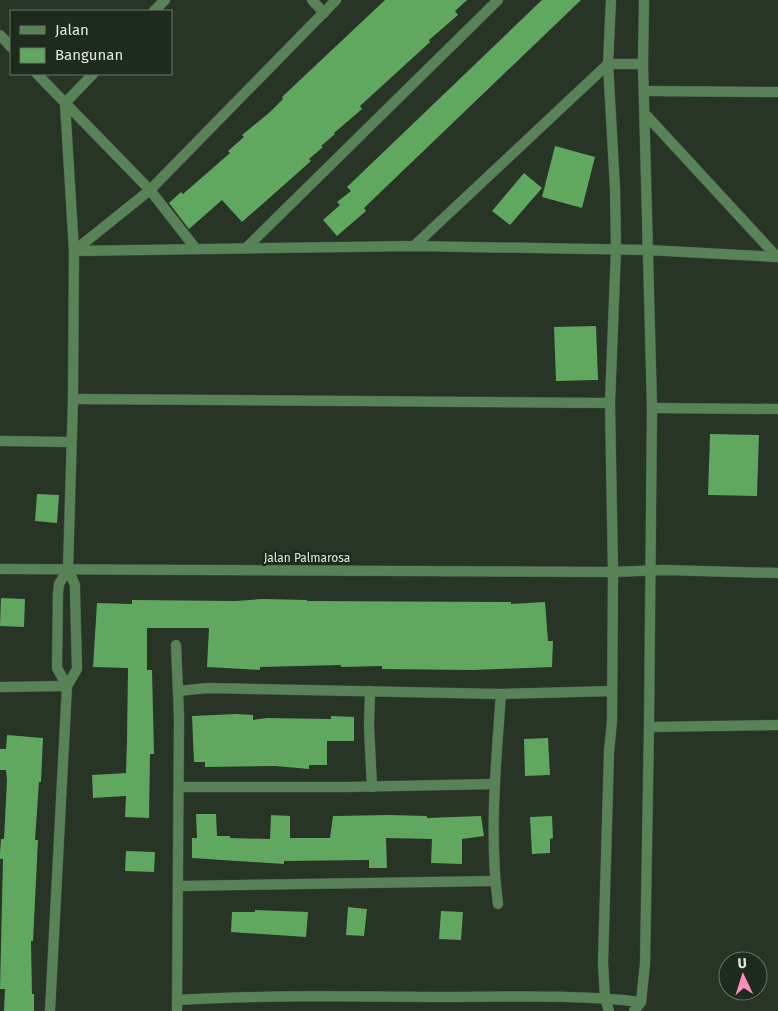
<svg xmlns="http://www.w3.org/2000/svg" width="778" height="1011" font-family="'Fira Sans',sans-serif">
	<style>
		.building { fill: #60a760 }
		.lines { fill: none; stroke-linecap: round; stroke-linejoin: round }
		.street-casing { stroke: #455144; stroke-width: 11 }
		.street { stroke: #578357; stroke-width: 10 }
		.labels { text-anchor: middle; stroke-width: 5; stroke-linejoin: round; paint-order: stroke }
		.street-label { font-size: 12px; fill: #e0e8df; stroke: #1d2a1d }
	</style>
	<rect width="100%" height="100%" fill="#273426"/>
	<g class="building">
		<path d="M385 0H467L455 11 458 15 429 40 430 42 360 106 362 109 334 133 335 134 321 146 323 147 309 159 311 161 242 222 222 200 189 229 169 203 181 192 183 194 230 153 228 151 244 137 242 135 270 112 283 99 282 97Z"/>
		<path d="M542 0H581L364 208 366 211 337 236 323 220 340 205 337 202 351 191 347 187Z"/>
		<path d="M555 146 595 157 582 208 542 197Z"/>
		<path d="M524 173 542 188 510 225 492 211Z"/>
		<path d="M596 326 598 380 556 381 554 327Z"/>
		<path d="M710 434 759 435 757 496 708 495Z"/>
		<path d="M37 494 59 495 57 523 35 521Z"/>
		<path d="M1 598 25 599 24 627 0 626Z"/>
		<path d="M262 599 307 600V601L511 602V604L545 602 548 641H553L552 667 473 670 382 669V666L341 667V665L260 667V670L207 667 209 628H147V670H152L154 754H150L149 818 125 817 126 796 93 798 92 775 126 773 127 741 128 668 93 667 97 603 132 604V600L236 601Z"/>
		<path d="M237 714 253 715V720L267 718 331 719V716L354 717V741H327V765H309V769L275 766 205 767V762H194L192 716Z"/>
		<path d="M7 735 43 738 41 782H39L35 840H38L33 941H31L32 994H34V1011H4L5 989H0L3 859H0V853L1 839H4L7 780 6 770H0V749H6Z"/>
		<path d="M548 738 550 775 525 776 524 739Z"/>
		<path d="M196 814H216L217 836H230V838L270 839 271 815 290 816V838H330L333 816 389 815 427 816V818L481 816 484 836 462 839V864L431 863 432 839 386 838 387 868H369V860L284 861V864L192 858V838H197Z"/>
		<path d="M552 816 553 838 550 839V853L532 854 530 817Z"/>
		<path d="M126 851 155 852 154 872 125 871Z"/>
		<path d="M348 907 367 909 364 936 346 935Z"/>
		<path d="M255 910 308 912 306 937 231 932 232 912H255Z"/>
		<path d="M441 911 463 912 461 940 439 939Z"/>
	</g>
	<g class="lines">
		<g class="street-casing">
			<g id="street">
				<path d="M312 0 324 13"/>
				<path d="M336 0 150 190 74 251 414 246 648 250 778 257"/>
				<path d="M154 11 165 0"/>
				<path d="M0 35 11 47"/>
				<path d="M37 74 150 190 196 249"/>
				<path d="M645 91 778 92"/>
				<path d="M646 115 777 257"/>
				<path d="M414 246 608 64H643"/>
				<path d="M246 248 498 0"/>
				<path d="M73 399 610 403"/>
				<path d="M652 408 778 409"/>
				<path d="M0 441 71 442"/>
				<path d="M0 569 613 572 664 570 778 573"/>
				<path d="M176 645 178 691"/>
				<path d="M67 686 57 668 58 593 59 584 68 569"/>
				<path d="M0 687 67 686"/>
				<path d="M370 691 369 726 372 787"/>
				<path d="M649 727 778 725"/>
				<path d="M179 787H346L495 784"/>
				<path d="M179 886 495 881"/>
				<path d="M498 904C489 837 496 761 501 694"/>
				<path d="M177 1000C263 995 349 996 436 997 504 997 573 994 641 1002"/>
				<path d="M50 1011 67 686 77 669 75 591V585L68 569 73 399 74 251 65 103 93 74"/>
				<path d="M177 1011 179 718 178 691 208 688 501 694 612 691"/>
				<path d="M609 1011 605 998 603 963 609 752 612 721 613 572 610 403 616 249 615 188 608 64 611 0"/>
				<path d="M634 1011 641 1002 645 964 649 727 652 408 643 64 644 0"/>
			</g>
		</g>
		<use href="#street" class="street"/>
	</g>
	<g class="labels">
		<g class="street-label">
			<text x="307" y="562">Jalan Palmarosa</text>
		</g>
	</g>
	<rect x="10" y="10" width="162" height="65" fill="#1d2a1d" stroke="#6b766b"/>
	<rect x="20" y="26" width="25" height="8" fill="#578357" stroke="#6b766b"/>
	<text x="55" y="35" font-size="15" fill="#e0e8df">Jalan</text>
	<rect x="20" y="48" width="25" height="15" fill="#60a760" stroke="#6b766b"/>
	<text x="55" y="60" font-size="15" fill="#e0e8df">Bangunan</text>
	<g transform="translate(743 976) rotate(356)"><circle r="24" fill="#1d2a1d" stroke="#6b766b"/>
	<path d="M0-4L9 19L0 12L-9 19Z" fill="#fe8ebd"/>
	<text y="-8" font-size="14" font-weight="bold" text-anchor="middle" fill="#e0e8df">U</text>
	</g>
</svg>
